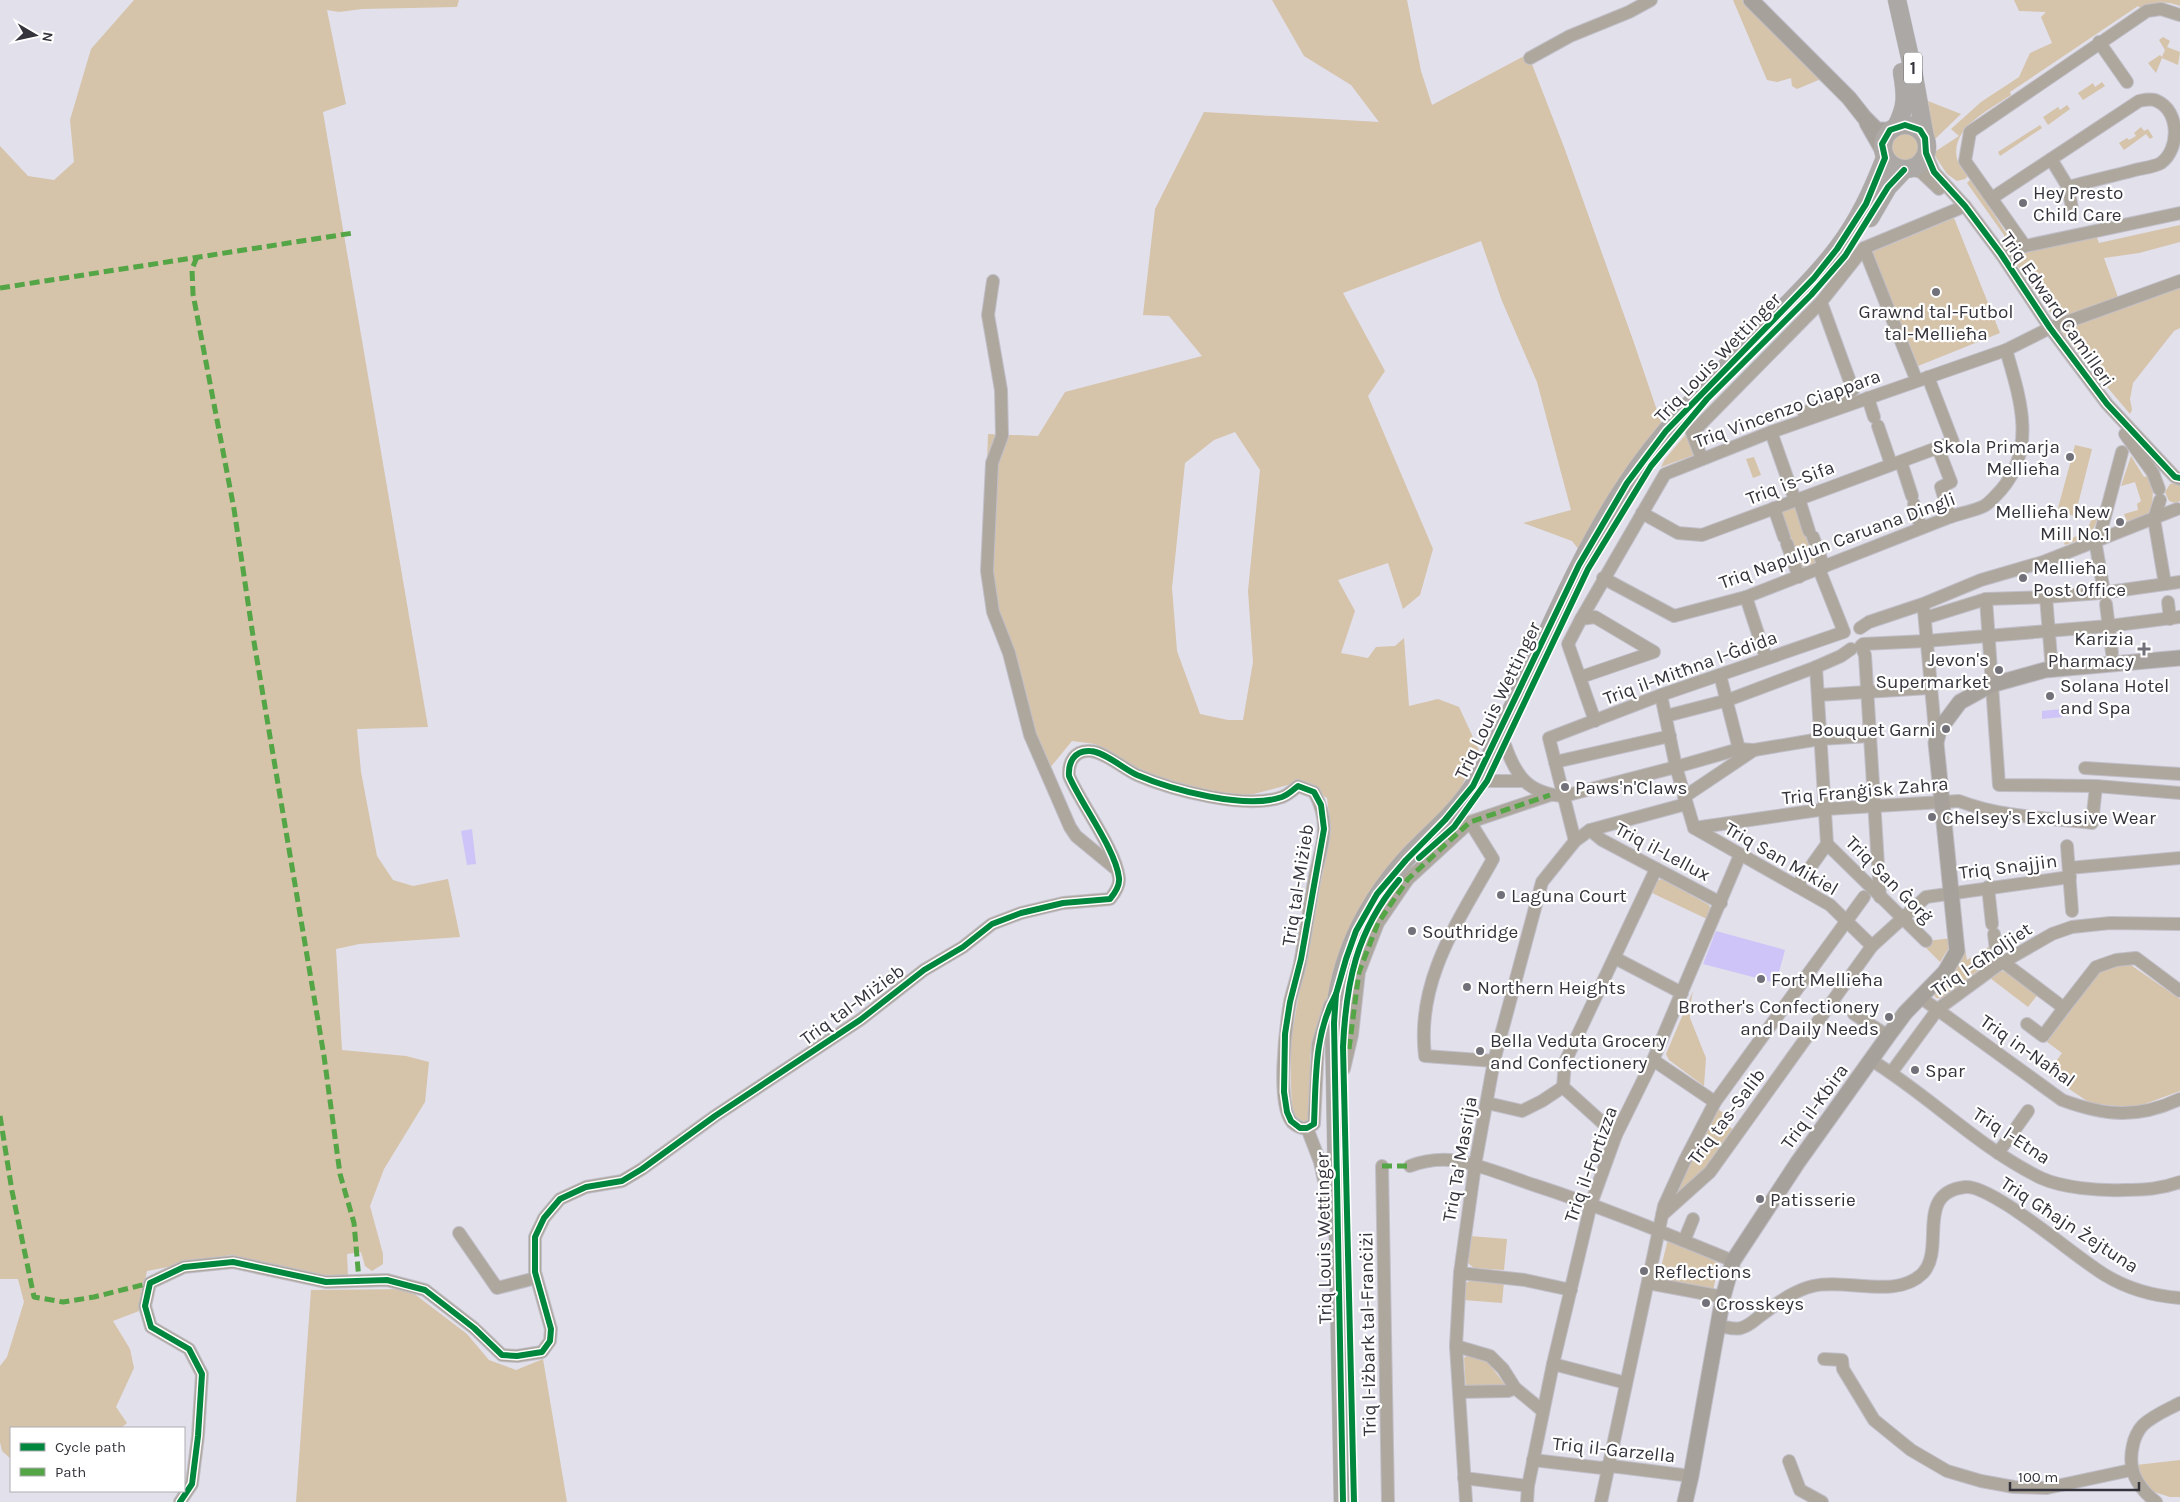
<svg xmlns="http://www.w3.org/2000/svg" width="2180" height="1502" font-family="Karla,sans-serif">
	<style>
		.green { fill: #d5c3aa; fill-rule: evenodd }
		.water { fill: #cec4f8 }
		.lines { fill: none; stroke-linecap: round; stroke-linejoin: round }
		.minor-casing { stroke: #c0bec7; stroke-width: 14 }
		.major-casing { stroke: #c0bec7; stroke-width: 17 }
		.highway-casing { stroke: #c0bec7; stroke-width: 19 }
		.minor { stroke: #aea79e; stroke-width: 12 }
		.major { stroke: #a7a19b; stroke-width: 15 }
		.highway { stroke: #aca8a5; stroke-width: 18 }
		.quiet { stroke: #53a545; stroke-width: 5; stroke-dasharray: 10 5; stroke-linecap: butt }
		.cycleway-casing { stroke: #fff; stroke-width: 9 }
		.cycleway { stroke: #00873e; stroke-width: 6 }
		.poi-dot { fill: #727079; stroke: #fff; stroke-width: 2 }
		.labels { text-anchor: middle; stroke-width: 4.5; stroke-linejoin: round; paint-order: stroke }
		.shield { fill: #fff; stroke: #727076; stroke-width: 1 }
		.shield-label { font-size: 18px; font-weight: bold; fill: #35333b }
		.poi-label { font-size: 19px; fill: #35333b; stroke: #fff; text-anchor: start }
		.street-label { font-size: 19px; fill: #35333b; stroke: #fff }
	</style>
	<rect width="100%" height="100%" fill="#e2e0eb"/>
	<g class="green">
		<path d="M134 0H459L457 7 362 9 339 12 327 10 346 104 323 112 428 727 357 729 361 772 377 856 393 880 413 886 448 879 460 937 359 944 336 949 342 1050 406 1056 429 1062 425 1102 384 1169 370 1206 383 1254V1264L372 1271 365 1266 361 1252 347 1254 348 1276 328 1277 230 1255 147 1271 139 1311 113 1321 130 1349 134 1368 116 1407 127 1423 121 1428H11V1459L2 1451 0 1442V1366L7 1357 24 1302 18 1279H0V146L28 176 54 180 74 162 70 120 91 49Z"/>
		<path d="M1272 0H1407L1421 71 1432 105 1528 54 1564 147 1633 340 1663 428 1580 551 1572 541 1523 523 1571 510 1537 382 1502 301 1481 241 1343 293 1385 371 1368 396 1433 549 1420 595 1403 609 1388 563 1338 580 1355 611 1341 653 1368 658 1376 647 1395 646 1404 638 1409 706 1438 699 1459 707 1479 750 1458 794 1409 848 1323 1013 1310 1056 1311 1122 1302 1127 1292 1118 1290 1046 1301 981 1331 831 1327 798 1299 782 1250 795 1229 794 1175 786 1135 768 1095 744 1072 741 1049 769 983 585 988 434 1038 436 1065 392 1202 356 1169 316 1143 315 1155 209 1204 112 1379 122 1351 85 1304 56ZM1235 432 1260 470 1248 591 1253 662 1243 720H1228L1200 714 1177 651 1172 588 1185 463 1214 440Z"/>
		<path d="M1733 0H1742L1821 79 1797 89 1792 86 1791 78 1777 82 1767 80Z"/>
		<path d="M2014 0H2180V6C2165 0 2154 2 2140 8L2138 6 2010 92 2011 95C1989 110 1950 128 1957 159 1959 165 1964 171 1968 176L1965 179 1957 181 1947 174 1933 153 1959 136 1951 129 1981 102 2019 77 2030 53 2052 43 2041 17 2046 12 2019 11Z"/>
		<path d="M2163 37 2170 41 2167 47 2180 52 2178 65 2162 58 2156 73 2148 63 2160 55 2162 57 2165 50 2159 40Z"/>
		<path d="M2102 82 2105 86 2083 100 2078 93 2093 83 2095 87Z"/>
		<path d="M1928 101 1961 114 1934 140Z"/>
		<path d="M2067 105 2070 109 2048 125 2043 117 2058 107 2060 110Z"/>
		<path d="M2040 125 2042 128 2000 156 1998 152Z"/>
		<path d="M2141 127 2144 131 2148 129 2153 137 2150 139 2146 134 2124 150 2119 143 2127 138 2129 140 2136 136 2134 133Z"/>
		<circle cx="1904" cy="146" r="17"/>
		<path d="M1971 179 2010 239 2009 244 2007 246 2001 245 1998 241 2004 243V235L1967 183Z"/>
		<path d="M1954 218 2000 333 1918 366 1872 252Z"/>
		<path d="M2180 225V242L2139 253 2104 258 2119 300 2057 322 2012 258V255L2096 235 2099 243Z"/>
		<path d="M2180 287V328L2174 331 2133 383 2130 399 2132 410 2130 414 2060 331Z"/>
		<path d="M1686 434 1691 438 1697 454 1661 467 1665 459Z"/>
		<path d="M2075 445 2092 449 2075 516 2057 512Z"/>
		<path d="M2131 456 2144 477 2147 476 2153 488 2152 512 2128 524 2124 514 2138 510 2137 504 2141 501 2135 482 2121 486Z"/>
		<path d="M1754 457 1761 475 1753 478 1746 459Z"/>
		<path d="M2176 483 2180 484V501L2175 503 2169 501 2165 492 2170 484Z"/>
		<path d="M1798 505 1819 562 1801 569 1780 512Z"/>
		<path d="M2092 518 2097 519C2093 537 2081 539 2065 545L2063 541 2086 533Z"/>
		<path d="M1662 879 1709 905 1711 910 1707 919 1652 893 1658 880Z"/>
		<path d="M1963 937 1967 960 1992 945 1993 958 1944 999 1936 998 1934 995V989Z"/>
		<path d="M1952 938 1950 946 1940 962 1923 945 1927 941Z"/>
		<path d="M2125 961 2180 999V1091L2134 1108 2090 1103 2047 1074 2062 1053 2047 1042 2097 972Z"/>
		<path d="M2000 971 2008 972 2039 993 2028 1007 1990 978Z"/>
		<path d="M1693 991 1690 1007V1018L1706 1058 1704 1086 1669 1060 1666 1054Z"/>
		<path d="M1718 1109 1731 1119 1727 1125 1735 1131 1711 1162 1669 1205Z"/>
		<path d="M1470 1236 1507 1239 1504 1270 1474 1268 1468 1263Z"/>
		<path d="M1668 1239 1719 1263 1713 1291 1658 1280Z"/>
		<path d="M1471 1280 1504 1282 1502 1303 1464 1300 1466 1283Z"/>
		<path d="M408 1289 467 1334 489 1360 516 1370 543 1359 567 1502H296L311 1290Z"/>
		<path d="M1469 1354 1487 1361 1506 1386 1466 1391 1464 1358Z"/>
		<path d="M2180 1460V1497H2170L2148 1490 2136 1465Z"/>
	</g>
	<g class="water">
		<path d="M2062 709 2063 717 2042 719V711Z"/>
		<path d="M472 829 476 864 467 865 461 831Z"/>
		<path d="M1716 931 1785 950 1776 983 1703 964Z"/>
	</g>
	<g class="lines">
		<g class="minor-casing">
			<g id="minor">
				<path d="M2180 15 2161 9 2147 11 1970 132 1965 161 2025 246 2180 213"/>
				<path d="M2099 42 2127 82"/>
				<path d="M1530 58 1570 36 1629 12 1651 0"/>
				<path d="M1926 153 1934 172 1965 206 2001 254 2050 328 2107 404 2175 477 2180 479"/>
				<path d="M1909 169 1921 172 1939 189"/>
				<path d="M2068 187 2072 208"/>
				<path d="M1992 198 2139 101C2144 100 2152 98 2157 101 2180 111 2180 149 2161 163 2154 167 2143 168 2135 170 2113 176 2090 181 2068 187L2051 159"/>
				<path d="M1864 248 1914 374"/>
				<path d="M2001 254 2025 246"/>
				<path d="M993 281 988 315 1001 390 1002 436 992 463 987 571 993 612 1009 653 1030 735 1070 827 1076 836 1116 869"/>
				<path d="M1868 398 1874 417"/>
				<path d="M1804 413 1853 390 1821 302"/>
				<path d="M1878 426 1891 464"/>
				<path d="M1771 432 1795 500"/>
				<path d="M2125 434 2153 473 2159 489"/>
				<path d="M1938 448 1951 482 1941 487 1950 517"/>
				<path d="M1702 459 1692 433 1821 302 1864 248 1965 206"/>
				<path d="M1901 462 1912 496"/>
				<path d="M1799 499 1809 531"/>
				<path d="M2160 500 2154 519 2165 584"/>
				<path d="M1914 504 1921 528"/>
				<path d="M1774 508 1784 537"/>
				<path d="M1642 513 1678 533 1702 535 1953 442 1928 377"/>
				<path d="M1813 537 1824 567"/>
				<path d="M2099 539 2122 452"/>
				<path d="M2095 540 2104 592"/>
				<path d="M1787 544 1799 577"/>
				<path d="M1603 578 1674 616 1746 597 1950 517C1961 513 1974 511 1984 506 1990 503 1996 495 2001 490 2037 448 2020 398 2006 350"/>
				<path d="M1746 597 1766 658"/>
				<path d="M2046 597 2052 670"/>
				<path d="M1986 599 1999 785 2096 786 2180 793"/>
				<path d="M2168 602 2170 619"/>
				<path d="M2106 604 2112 653"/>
				<path d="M1924 611 1936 741"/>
				<path d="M1925 618 1986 599 2046 597 2101 593 2180 582"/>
				<path d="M1581 619 1665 474 1771 432 2006 350 2050 328 2180 281"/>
				<path d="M1860 628 1869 622 1923 604 1981 580 2043 562 2177 509"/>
				<path d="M1863 644 1926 641 2109 626 2180 617"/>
				<path d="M1861 646 1865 655 1880 897"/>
				<path d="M1720 675 1739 749"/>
				<path d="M1581 677 1654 652 1595 617 1581 619 1568 644 1595 721"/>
				<path d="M1661 695 1676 767 1694 828 1830 905 1872 946"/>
				<path d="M1819 695 1929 688"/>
				<path d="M1666 716 1728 700 1816 667 1841 656 1851 649"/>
				<path d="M1505 745C1516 776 1528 794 1564 796L1676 767 1739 749 1754 750 1820 739 1870 736"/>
				<path d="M1555 762 1670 736"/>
				<path d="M2085 768 2180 774"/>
				<path d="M1487 781H1523"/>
				<path d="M1684 797 1754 750"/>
				<path d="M1470 822 1493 859C1458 922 1416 980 1425 1056L1494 1061"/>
				<path d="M1694 828 1826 809 1959 801C2000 817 2048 818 2092 823L2096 786"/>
				<path d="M1590 830 1602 840 1721 903"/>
				<path d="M1575 841 1549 738 1661 695 1844 632 1819 569"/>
				<path d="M1827 844 1926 941"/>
				<path d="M2067 846 2072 911"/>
				<path d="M2069 868 2180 858"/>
				<path d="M1797 886 1827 844 1816 667"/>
				<path d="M1988 887 1992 924"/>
				<path d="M1994 934 1998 965"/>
				<path d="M1615 958 1682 993"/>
				<path d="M2003 962 2064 1008 2096 967 2116 960 2136 958 2180 991"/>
				<path d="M1920 997 2062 1100C2105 1116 2138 1119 2180 1099"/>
				<path d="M1854 1014 1888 1036"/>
				<path d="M2027 1024 2043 1036 2064 1008"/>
				<path d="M1653 1060 1715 1102"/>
				<path d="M1871 1060C1930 1096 1979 1148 2041 1178 2063 1188 2100 1191 2124 1190 2144 1190 2161 1189 2180 1182"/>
				<path d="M1344 1069 1352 1035 1359 972 1378 923 1408 879 1470 822 1550 795"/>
				<path d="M1891 1073 1938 1009 1998 965 2052 934 2072 927 2110 923 2180 924"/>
				<path d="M1487 1103 1522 1111 1542 1101 1563 1087"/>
				<path d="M1307 1128 1320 1162 1328 1199 1331 1230"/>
				<path d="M1616 1135 1563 1087 1565 1062 1656 869"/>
				<path d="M1998 1153 2028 1111"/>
				<path d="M1382 1166 1388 1502"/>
				<path d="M1410 1166C1423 1161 1435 1159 1450 1160 1479 1164 1507 1176 1534 1185 1602 1207 1667 1234 1733 1261"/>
				<path d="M1662 1215 1710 1172 1872 946 1926 897 2070 877"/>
				<path d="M459 1233 497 1288 536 1278"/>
				<path d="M1684 1241 1693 1219"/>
				<path d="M1460 1273 1525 1280 1571 1290"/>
				<path d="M1648 1283 1723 1297"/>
				<path d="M1719 1326C1726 1327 1735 1330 1741 1328 1749 1326 1755 1320 1760 1316 1777 1304 1792 1291 1813 1286 1846 1278 1897 1300 1923 1273 1946 1248 1914 1193 1965 1187 1992 1184 2076 1258 2105 1275 2128 1289 2153 1296 2180 1298"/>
				<path d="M1456 1346 1490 1356 1503 1369 1515 1388 1543 1411"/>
				<path d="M1824 1359 1842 1360 1843 1369 1874 1420 1911 1450 1947 1471 1981 1481 2014 1487 2047 1488 2131 1470"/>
				<path d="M1553 1364 1626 1383"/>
				<path d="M1459 1392 1508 1391 1515 1388"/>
				<path d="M1533 1460 1602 1468 1608 1466 1619 1467 1691 1476"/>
				<path d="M1789 1461 1800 1490 1822 1502"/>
				<path d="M1464 1478 1528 1486"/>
				<path d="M180 1502 192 1484 198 1436 202 1374 189 1349 151 1327 145 1306 150 1283 184 1267 233 1262 326 1282 387 1280 425 1290 474 1328 502 1355 517 1356 542 1352 550 1341 551 1329 535 1272V1237L544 1218 560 1199 586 1187 622 1181 642 1169 715 1116 860 1020 924 970 963 947 992 924 1021 913 1063 903 1110 899C1115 893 1120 886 1119 878 1116 850 1081 804 1069 776 1068 763 1074 750 1090 751 1103 751 1124 769 1137 775 1172 790 1246 810 1282 797 1288 795 1293 790 1298 786L1314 792C1320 803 1324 814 1324 828 1324 843 1318 861 1315 876 1310 903 1306 931 1301 958 1299 973 1293 987 1290 1002 1286 1025 1275 1110 1294 1124 1302 1130 1307 1129 1314 1124L1318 1044 1330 1005"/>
				<path d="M1466 1502 1456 1346 1460 1273 1475 1165 1494 1061 1542 882 1575 841 1590 830 1686 804"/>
				<path d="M1527 1502 1528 1486 1553 1364 1591 1204 1616 1135 1653 1060 1740 855"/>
				<path d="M1601 1502 1664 1206 1685 1160 1715 1102 1864 897"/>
				<path d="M2156 1502C2137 1487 2127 1470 2133 1445 2134 1439 2138 1430 2143 1425 2154 1415 2167 1410 2180 1403"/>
			</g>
		</g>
		<g class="major-casing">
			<g id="major">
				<path d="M1751 0 1849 98 1864 117 1877 130H1890"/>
				<path d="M1867 123 1883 151"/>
				<path d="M1685 1502 1691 1476 1723 1297 1733 1261 1798 1162 1888 1036 1905 1013 1945 972 1957 951 1936 743 1939 730 1960 702 1991 685 2045 670 2180 658"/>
			</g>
		</g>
		<g class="highway-casing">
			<g id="highway">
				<path d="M1897 0 1913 71 1925 138"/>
				<circle cx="1905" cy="147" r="22"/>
				<path d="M1896 127C1907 106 1906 95 1902 72"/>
				<path d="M1870 218 1888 187 1904 170"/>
				<path d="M1343 1502 1334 1023C1338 960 1364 906 1406 859 1428 835 1455 814 1473 786 1490 761 1502 730 1515 702 1550 628 1581 552 1627 483 1669 419 1727 367 1780 312 1799 292 1819 273 1836 250 1858 222 1872 191 1885 158"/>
			</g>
		</g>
		<use href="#minor" class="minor"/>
		<use href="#major" class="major"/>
		<use href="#highway" class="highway"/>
		<g class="quiet">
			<path d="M197 257 192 269 193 294 234 509 253 636 324 1056 340 1174 354 1223 359 1280"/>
			<path d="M0 288 353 233"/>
			<path d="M1349 1049 1359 972 1378 923 1408 879 1470 822 1550 795"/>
			<path d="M0 1116 12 1191 34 1297 63 1302 94 1297 150 1283"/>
			<path d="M1382 1166H1410"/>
		</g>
		<g class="cycleway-casing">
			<g id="cycleway">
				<path d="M1419 858 1454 827 1487 781 1588 569 1651 466 1707 399 1811 295 1845 256 1888 187 1904 170"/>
				<path d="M180 1502 192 1484 198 1436 202 1374 189 1349 151 1327 145 1306 150 1283 184 1267 233 1262 326 1282 387 1280 425 1290 474 1328 502 1355 517 1356 542 1352 550 1341 551 1329 535 1272V1237L544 1218 560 1199 586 1187 622 1181 642 1169 715 1116 860 1020 924 970 963 947 992 924 1021 913 1063 903 1110 899C1115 893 1120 886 1119 878 1116 850 1081 804 1069 776 1068 763 1074 750 1090 751 1103 751 1124 769 1137 775 1172 790 1246 810 1282 797 1288 795 1293 790 1298 786L1314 792 1321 805 1324 829 1301 959 1290 1002 1285 1034 1284 1092 1287 1112 1291 1121 1300 1128H1307L1314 1124C1316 1079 1314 1034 1336 994"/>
				<path d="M1343 1502 1334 1023 1336 994 1346 959 1356 931 1377 894 1406 860 1445 820 1473 786 1579 565 1627 483 1666 431 1814 278 1837 249 1866 204 1885 158 1882 144 1890 130 1905 125 1920 130 1925 138 1926 153 1934 172 1965 206 2001 254 2050 328 2107 404 2175 477 2180 478"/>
				<path d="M1354 1502 1343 1047C1346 983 1356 931 1399 880"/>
			</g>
		</g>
		<use href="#cycleway" class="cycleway"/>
	</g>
	<g class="poi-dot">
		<circle cx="2023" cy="203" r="5"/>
		<circle cx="1936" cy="292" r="5"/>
		<circle cx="2070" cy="457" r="5"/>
		<circle cx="2120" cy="522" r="5"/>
		<circle cx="2023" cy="578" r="5"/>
		<path d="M2141.5 641.5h5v5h5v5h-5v5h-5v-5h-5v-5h5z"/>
		<circle cx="1999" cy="670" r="5"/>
		<circle cx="2050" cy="696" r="5"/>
		<circle cx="1946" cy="729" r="5"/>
		<circle cx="1565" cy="787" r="5"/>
		<circle cx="1932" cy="817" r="5"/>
		<circle cx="1501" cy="895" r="5"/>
		<circle cx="1412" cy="931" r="5"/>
		<circle cx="1761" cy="979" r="5"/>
		<circle cx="1467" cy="987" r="5"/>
		<circle cx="1889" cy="1017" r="5"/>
		<circle cx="1480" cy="1051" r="5"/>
		<circle cx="1915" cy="1070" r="5"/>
		<circle cx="1760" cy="1199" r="5"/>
		<circle cx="1644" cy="1271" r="5"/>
		<circle cx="1706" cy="1303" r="5"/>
	</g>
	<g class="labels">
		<rect class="shield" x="1904" y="52.5" width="18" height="31" rx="4"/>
		<g class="shield-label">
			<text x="1913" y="74">1</text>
		</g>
		<g class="poi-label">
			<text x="2033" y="199">Hey Presto<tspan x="2033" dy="22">Child Care</tspan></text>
			<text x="1936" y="318" text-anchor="middle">Grawnd tal-Futbol<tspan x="1936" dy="22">tal-Mellieħa</tspan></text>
			<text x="2060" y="453" text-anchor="end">Skola Primarja<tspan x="2060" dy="22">Mellieħa</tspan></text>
			<text x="2110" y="518" text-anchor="end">Mellieħa New<tspan x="2110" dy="22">Mill No.1</tspan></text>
			<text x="2033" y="574">Mellieħa<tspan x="2033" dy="22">Post Office</tspan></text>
			<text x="2134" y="645" text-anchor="end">Karizia<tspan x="2134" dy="22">Pharmacy</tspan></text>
			<text x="1989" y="666" text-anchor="end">Jevon's<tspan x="1989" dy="22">Supermarket</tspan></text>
			<text x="2060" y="692">Solana Hotel<tspan x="2060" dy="22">and Spa</tspan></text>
			<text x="1936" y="736" text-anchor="end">Bouquet Garni</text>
			<text x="1575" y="794">Paws'n'Claws</text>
			<text x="1942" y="824">Chelsey's Exclusive Wear</text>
			<text x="1511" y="902">Laguna Court</text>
			<text x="1422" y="938">Southridge</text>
			<text x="1771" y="986">Fort Mellieħa</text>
			<text x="1477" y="994">Northern Heights</text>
			<text x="1879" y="1013" text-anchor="end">Brother's Confectionery<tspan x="1879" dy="22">and Daily Needs</tspan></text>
			<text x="1490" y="1047">Bella Veduta Grocery<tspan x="1490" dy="22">and Confectionery</tspan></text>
			<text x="1925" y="1077">Spar</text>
			<text x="1770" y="1206">Patisserie</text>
			<text x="1654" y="1278">Reflections</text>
			<text x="1716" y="1310">Crosskeys</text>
		</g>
		<g class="street-label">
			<text transform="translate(2058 309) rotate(55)" y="7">Triq Edward Camilleri</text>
			<text transform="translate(1717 357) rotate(-46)" y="7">Triq Louis Wettinger</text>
			<text transform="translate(1787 408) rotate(-20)" y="7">Triq Vincenzo Ciappara</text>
			<text transform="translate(1790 482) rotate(-21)" y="7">Triq is-Sifa</text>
			<text transform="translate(1837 540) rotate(-20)" y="7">Triq Napuljun Caruana Dingli</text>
			<text transform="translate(1690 667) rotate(-20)" y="7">Triq il-Mitħna l-Ġdida</text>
			<text transform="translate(1497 700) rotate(-64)" y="7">Triq Louis Wettinger</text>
			<text transform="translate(1865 790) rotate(-5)" y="7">Triq Franġisk Zahra</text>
			<text transform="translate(1663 851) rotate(28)" y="7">Triq il-Lellux</text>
			<text transform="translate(1782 858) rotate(30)" y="7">Triq San Mikiel</text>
			<text transform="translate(2008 866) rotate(-7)" y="7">Triq Snajjin</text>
			<text transform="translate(1890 879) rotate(45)" y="7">Triq San Ġorġ</text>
			<text transform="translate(1297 885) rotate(-81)" y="7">Triq tal-Miżieb</text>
			<text transform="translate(1981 959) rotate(-34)" y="7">Triq l-Għoljiet</text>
			<text transform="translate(852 1004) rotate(-36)" y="7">Triq tal-Miżieb</text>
			<text transform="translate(2028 1050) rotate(35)" y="7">Triq in-Naħal</text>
			<text transform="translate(1814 1106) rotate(-54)" y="7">Triq il-Kbira</text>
			<text transform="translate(1726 1116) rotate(-53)" y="7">Triq tas-Salib</text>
			<text transform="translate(2012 1135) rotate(33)" y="7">Triq l-Etna</text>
			<text transform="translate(1459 1159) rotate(-80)" y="7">Triq Ta' Masrija</text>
			<text transform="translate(1590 1164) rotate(-70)" y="7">Triq il-Fortizza</text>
			<text transform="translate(2070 1224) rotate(33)" y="7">Triq Għajn Żejtuna</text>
			<text transform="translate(1323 1238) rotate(-91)" y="7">Triq Louis Wettinger</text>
			<text transform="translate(1367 1334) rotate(-91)" y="7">Triq l-Iżbark tal-Franċiżi</text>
			<text transform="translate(1614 1449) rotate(6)" y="7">Triq il-Garzella</text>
		</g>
	</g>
	<rect x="10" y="1427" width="175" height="65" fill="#ffffff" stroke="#aeadb1"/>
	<rect x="20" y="1443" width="25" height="8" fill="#00873e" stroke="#aeadb1"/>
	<text x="55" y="1452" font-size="15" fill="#35333b">Cycle path</text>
	<rect x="20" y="1468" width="25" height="8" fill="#53a545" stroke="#aeadb1"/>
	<text x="55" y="1477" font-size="15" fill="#35333b">Path</text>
	<g transform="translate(35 35) rotate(99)" stroke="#ffffff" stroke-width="4" paint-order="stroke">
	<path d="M0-4L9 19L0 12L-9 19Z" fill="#35333b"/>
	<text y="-8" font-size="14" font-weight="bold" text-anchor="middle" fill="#35333b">N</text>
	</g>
	<path d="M2010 1482v8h129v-8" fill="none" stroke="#35333b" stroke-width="2.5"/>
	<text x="2018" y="1482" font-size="15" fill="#35333b" stroke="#ffffff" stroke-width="4" paint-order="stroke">100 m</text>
</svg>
